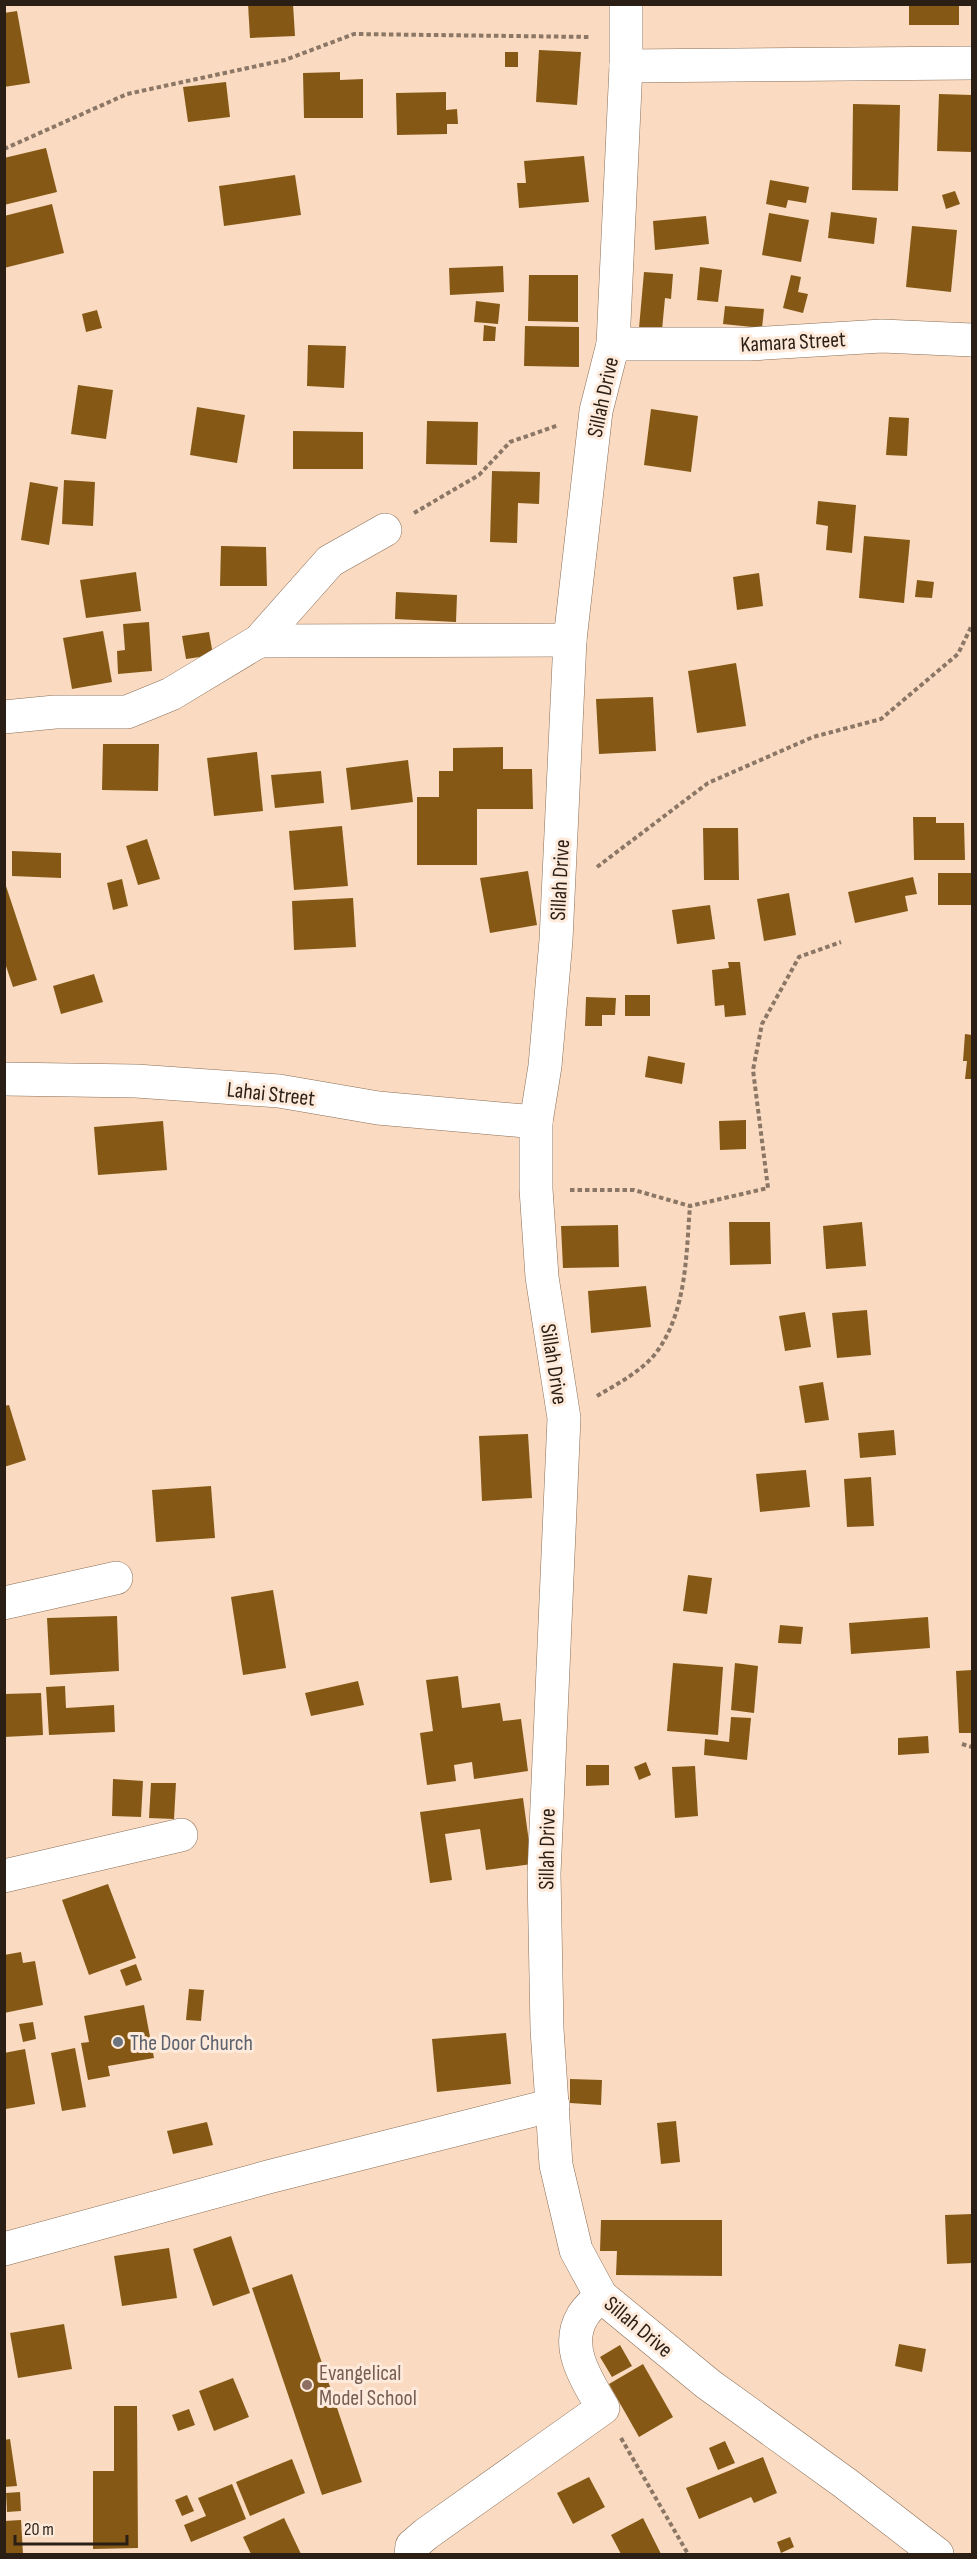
<svg xmlns="http://www.w3.org/2000/svg" width="977" height="2559" font-family="'Sofia Sans Condensed',sans-serif">
	<style>
		.building { fill: #855915 }
		.lines { fill: none; stroke-linecap: round; stroke-linejoin: round }
		.minor-casing { stroke: #8a6e57; stroke-width: 34 }
		.path { stroke: #8c7766; stroke-width: 4; stroke-dasharray: 4.5 3; stroke-linecap: butt }
		.minor { stroke: #fff; stroke-width: 33 }
		.worship-dot { fill: #6b7280; stroke: #feeadb; stroke-width: 2 }
		.education-dot { fill: #8d6e63; stroke: #feeadb; stroke-width: 2 }
		.labels { text-anchor: middle; stroke-width: 6; stroke-linejoin: round; paint-order: stroke }
		.street-label { font-size: 22px; fill: #2a1e15; stroke: #feeadb }
		.worship-label { font-size: 22px; fill: #5b616d; stroke: #feeadb; text-anchor: start }
		.education-label { font-size: 22px; fill: #785e54; stroke: #feeadb; text-anchor: start }
	</style>
	<rect width="100%" height="100%" fill="#fadbc1"/>
	<g class="building">
		<path d="M248 4H293L295 36 250 38Z"/>
		<rect x="909" y="4" width="50" height="21"/>
		<path d="M17 11 30 83 4 87V13Z"/>
		<path d="M539 50 581 52 577 105 536 102Z"/>
		<rect x="505" y="52" width="13" height="15"/>
		<path d="M340 72V80L363 79V118H304L303 73Z"/>
		<path d="M226 82 230 117 188 122 183 87Z"/>
		<path d="M446 92V110L457 109 458 124H447V134L397 135 396 93Z"/>
		<path d="M939 94 972 95V152L937 151Z"/>
		<path d="M853 104 900 105 898 191 852 190Z"/>
		<path d="M46 148 57 192 4 205V158Z"/>
		<path d="M584 156 589 202 519 208 517 183H526L524 161Z"/>
		<path d="M295 175 301 215 224 226 219 186Z"/>
		<path d="M770 180 809 187 806 203 788 200 786 208 766 204Z"/>
		<path d="M955 191 960 204 946 209 942 195Z"/>
		<path d="M52 204 64 253 4 268V216Z"/>
		<path d="M831 212 877 218 874 244 828 238Z"/>
		<path d="M769 213 809 220 801 262 762 255Z"/>
		<path d="M706 216 709 244 655 250 653 221Z"/>
		<path d="M912 226 957 230 951 292 906 287Z"/>
		<path d="M503 266 504 292 450 295 449 268Z"/>
		<path d="M700 267 722 270 718 302 697 300Z"/>
		<path d="M644 272 673 274 671 299 665 298 662 330 639 328Z"/>
		<path d="M529 275H578V322L528 321Z"/>
		<path d="M791 275 801 277 798 292 808 294 803 313 783 308Z"/>
		<path d="M476 301 500 304 498 324 474 322Z"/>
		<path d="M725 306 764 309 762 328 723 324Z"/>
		<path d="M97 310 102 328 86 332 82 314Z"/>
		<path d="M484 325 496 327 495 341H483Z"/>
		<path d="M525 326 579 327V367L524 366Z"/>
		<path d="M308 345 346 346 344 388 307 386Z"/>
		<path d="M78 385 113 390 106 439 71 434Z"/>
		<path d="M197 407 245 415 237 463 190 455Z"/>
		<path d="M651 409 698 416 691 472 644 465Z"/>
		<path d="M889 417 909 418 907 456 886 455Z"/>
		<path d="M427 421 478 422 477 465 426 464Z"/>
		<path d="M293 431 363 432V469H293Z"/>
		<path d="M492 471 540 472 539 504 518 503 517 543 490 542Z"/>
		<path d="M64 480 95 482 93 526 62 524Z"/>
		<path d="M30 482 58 487 49 545 21 540Z"/>
		<path d="M818 501 856 505 852 553 826 550 828 526 816 524Z"/>
		<path d="M864 536 910 540 904 603 859 598Z"/>
		<path d="M221 546 266 547 267 586H220Z"/>
		<path d="M136 572 141 611 86 618 80 580Z"/>
		<path d="M759 573 763 606 737 610 733 577Z"/>
		<path d="M917 580 934 582 932 598 915 597Z"/>
		<path d="M396 592 457 595 456 622 395 619Z"/>
		<path d="M149 622 152 671 118 674 117 651 125 650 123 624Z"/>
		<path d="M103 631 112 682 72 689 63 638Z"/>
		<path d="M209 632 213 655 186 659 182 636Z"/>
		<path d="M736 663 746 726 697 733 688 671Z"/>
		<path d="M653 697 656 751 599 754 596 699Z"/>
		<path d="M103 744H159L158 791 102 790Z"/>
		<path d="M503 747V769H532L533 809H477V865H417V797H439V771H453V748Z"/>
		<path d="M257 752 263 811 214 816 207 758Z"/>
		<path d="M408 760 413 802 351 810 346 768Z"/>
		<path d="M321 771 324 803 275 808 271 775Z"/>
		<path d="M913 817H936V823H964L965 860H914Z"/>
		<path d="M342 826 348 886 294 890 289 831Z"/>
		<path d="M703 828H738L739 880H704Z"/>
		<path d="M147 839 160 879 138 885 126 846Z"/>
		<path d="M12 851 61 853V878L12 876Z"/>
		<path d="M528 871 537 925 490 933 480 878Z"/>
		<rect x="938" y="873" width="34" height="32"/>
		<path d="M913 877 917 894 905 896 908 911 855 923 848 892Z"/>
		<path d="M122 879 128 906 113 910 107 883Z"/>
		<path d="M5 883 37 980 13 987 4 960Z"/>
		<path d="M789 893 796 935 764 941 757 899Z"/>
		<path d="M353 898 356 947 294 950 292 901Z"/>
		<path d="M710 905 715 939 677 944 672 910Z"/>
		<path d="M728 962H740L746 1015 725 1017 724 1005 715 1006 712 970 729 968Z"/>
		<path d="M94 974 103 1002 61 1014 53 986Z"/>
		<rect x="625" y="995" width="25" height="21"/>
		<path d="M586 997 616 998 615 1015H602V1026H585Z"/>
		<path d="M965 1034 972 1035V1079H965L967 1061H963Z"/>
		<path d="M648 1056 685 1063 682 1084 645 1077Z"/>
		<path d="M746 1120V1149L720 1150 719 1121Z"/>
		<path d="M163 1121 167 1170 98 1175 94 1127Z"/>
		<path d="M729 1222H770L771 1264 730 1265Z"/>
		<path d="M862 1222 866 1266 826 1269 823 1226Z"/>
		<path d="M618 1225 619 1267 563 1268 561 1226Z"/>
		<path d="M646 1286 651 1327 591 1333 588 1291Z"/>
		<path d="M867 1310 871 1355 837 1358 832 1313Z"/>
		<path d="M805 1312 811 1347 785 1351 779 1316Z"/>
		<path d="M823 1382 829 1420 805 1423 799 1386Z"/>
		<path d="M9 1405 26 1460 4 1467V1406Z"/>
		<path d="M894 1430 896 1455 860 1458 858 1433Z"/>
		<path d="M528 1434 532 1498 482 1501 479 1436Z"/>
		<path d="M806 1470 810 1507 760 1512 756 1474Z"/>
		<path d="M871 1477 874 1526 847 1527 844 1479Z"/>
		<path d="M211 1486 215 1538 156 1542 152 1490Z"/>
		<path d="M688 1575 712 1578 707 1614 683 1611Z"/>
		<path d="M273 1590 286 1668 243 1675 231 1597Z"/>
		<path d="M117 1616 119 1671 50 1675 47 1618Z"/>
		<path d="M928 1617 930 1648 851 1654 849 1623Z"/>
		<path d="M780 1625 803 1627 801 1644 778 1643Z"/>
		<path d="M673 1663 723 1667 718 1735 667 1731Z"/>
		<path d="M735 1663 758 1666 754 1713 731 1710Z"/>
		<path d="M972 1670V1733H959L956 1671Z"/>
		<path d="M458 1676 462 1708 500 1703 503 1721 521 1719 528 1771 474 1779 472 1762 454 1765 456 1781 427 1785 420 1733 433 1731 426 1680Z"/>
		<path d="M358 1681 364 1705 311 1716 305 1693Z"/>
		<path d="M65 1686 66 1708 114 1705 115 1732 49 1735 46 1687Z"/>
		<path d="M41 1693 43 1735 4 1737V1694Z"/>
		<path d="M731 1717 751 1718 747 1760 704 1755 705 1739 729 1742Z"/>
		<path d="M928 1736 929 1753 898 1755V1738Z"/>
		<path d="M646 1762 651 1775 639 1780 634 1767Z"/>
		<path d="M586 1765H609V1785L586 1786Z"/>
		<path d="M695 1766 698 1816 675 1818 672 1767Z"/>
		<path d="M113 1779 143 1781 141 1817 112 1816Z"/>
		<path d="M151 1783H176L174 1819 149 1818Z"/>
		<path d="M523 1798 532 1864 486 1870 480 1829 445 1834 452 1880 430 1883 420 1812Z"/>
		<path d="M108 1884 136 1958 89 1975 62 1900Z"/>
		<path d="M21 1952 23 1963 35 1961 43 2005 4 2013V1955Z"/>
		<path d="M136 1964 142 1980 126 1986 120 1970Z"/>
		<path d="M189 1989 204 1990 201 2021 186 2020Z"/>
		<path d="M144 2005 154 2058 108 2066 110 2076 88 2080 81 2043 89 2042 84 2016Z"/>
		<path d="M33 2022 36 2039 23 2042 19 2024Z"/>
		<path d="M506 2033 511 2084 437 2092 432 2039Z"/>
		<path d="M75 2048 86 2107 62 2111 51 2053Z"/>
		<path d="M25 2049 35 2104 6 2109 4 2053Z"/>
		<path d="M570 2079 602 2080 601 2105 570 2103Z"/>
		<path d="M676 2121 680 2162 661 2164 657 2123Z"/>
		<path d="M207 2122 213 2145 173 2154 167 2131Z"/>
		<path d="M972 2214V2263L947 2264 945 2215Z"/>
		<path d="M601 2220H722V2276L616 2275 617 2251H600Z"/>
		<path d="M231 2236 250 2293 213 2306 193 2249Z"/>
		<path d="M169 2248 177 2298 122 2306 114 2256Z"/>
		<path d="M292 2274 362 2482 322 2495 252 2288Z"/>
		<path d="M64 2324 72 2369 18 2378 10 2333Z"/>
		<path d="M899 2344 926 2349 922 2372 895 2366Z"/>
		<path d="M620 2345 632 2366 612 2377 600 2357Z"/>
		<path d="M643 2364 673 2417 639 2437 609 2384Z"/>
		<path d="M233 2378 249 2417 214 2431 199 2391Z"/>
		<path d="M114 2406H137L138 2548 93 2549V2471H114Z"/>
		<path d="M189 2409 195 2425 178 2431 172 2415Z"/>
		<path d="M10 2439 17 2486 4 2487V2440Z"/>
		<path d="M725 2441 735 2463 718 2470 709 2448Z"/>
		<path d="M763 2457 777 2493 754 2503 751 2497 699 2519 686 2488Z"/>
		<path d="M292 2459 305 2493 250 2516 236 2482Z"/>
		<path d="M589 2477 605 2507 573 2524 557 2493Z"/>
		<path d="M232 2484 246 2519 191 2542 184 2525 206 2516 198 2498Z"/>
		<path d="M20 2492 21 2511 7 2512 6 2493Z"/>
		<path d="M187 2495 194 2511 182 2516 175 2500Z"/>
		<path d="M284 2518 301 2554H251L243 2537Z"/>
		<path d="M643 2518 661 2554H621L611 2535Z"/>
		<path d="M21 2520 23 2554H4V2521Z"/>
		<path d="M790 2537 794 2547 781 2553 777 2542Z"/>
	</g>
	<g class="lines">
		<g class="minor-casing">
			<g id="minor">
				<path d="M626 4V66L613 344 596 411 570 640 556 940 545 1066 536 1122V1189L542 1277 564 1418 544 1874 547 2029 556 2165 576 2250 601 2296 708 2384 845 2483 937 2554"/>
				<path d="M626 66 972 63"/>
				<path d="M613 344H749L882 336 972 340"/>
				<path d="M259 641 570 640"/>
				<path d="M4 717 55 712H127L171 694 259 641 330 561 385 530"/>
				<path d="M4 1079 136 1081 279 1091 378 1108 536 1122"/>
				<path d="M4 1603 116 1578"/>
				<path d="M4 1876 181 1835"/>
				<path d="M4 2249 268 2177 553 2105"/>
				<path d="M411 2554 412 2546 426 2534 603 2408C588 2382 564 2348 582 2317 586 2309 595 2302 601 2296"/>
			</g>
		</g>
		<g class="path">
			<path d="M4 149 127 94 285 60 354 34 591 37"/>
			<path d="M414 513 479 475 510 442 559 425"/>
			<path d="M597 867 708 783 813 737 881 719 958 654 972 625"/>
			<path d="M570 1190H634L690 1206 768 1188 753 1070 762 1024 799 957 841 942"/>
			<path d="M597 1396C617 1384 642 1371 656 1353 687 1311 686 1255 690 1206"/>
			<path d="M962 1744 972 1747"/>
			<path d="M621 2438 688 2554"/>
		</g>
		<use href="#minor" class="minor"/>
	</g>
	<circle class="worship-dot" cx="118" cy="2042" r="6"/>
	<circle class="education-dot" cx="307" cy="2385" r="6"/>
	<g class="labels">
		<g class="street-label">
			<text transform="translate(793 341) rotate(-3)" y="8">Kamara Street</text>
			<text transform="translate(602 397) rotate(-78)" y="8">Sillah Drive</text>
			<text transform="translate(559 880) rotate(-87)" y="8">Sillah Drive</text>
			<text transform="translate(271 1093) rotate(6)" y="8">Lahai Street</text>
			<text transform="translate(555 1364) rotate(81)" y="8">Sillah Drive</text>
			<text transform="translate(546 1849) rotate(-89)" y="8">Sillah Drive</text>
			<text transform="translate(639 2326) rotate(40)" y="8">Sillah Drive</text>
		</g>
		<g class="worship-label">
			<text x="130" y="2050">The Door Church</text>
		</g>
		<g class="education-label">
			<text x="319" y="2380">Evangelical<tspan x="319" dy="25">Model School</tspan></text>
		</g>
	</g>
	<rect width="977" height="2559" fill="none" stroke="#2a1e15" stroke-width="12"/>
	<path d="M15 2535v9h112v-9" fill="none" stroke="#2a1e15" stroke-width="3"/>
	<text x="24" y="2535" font-size="18" fill="#2a1e15" stroke="#feeadb" stroke-width="4.5" paint-order="stroke">20 m</text>
</svg>
